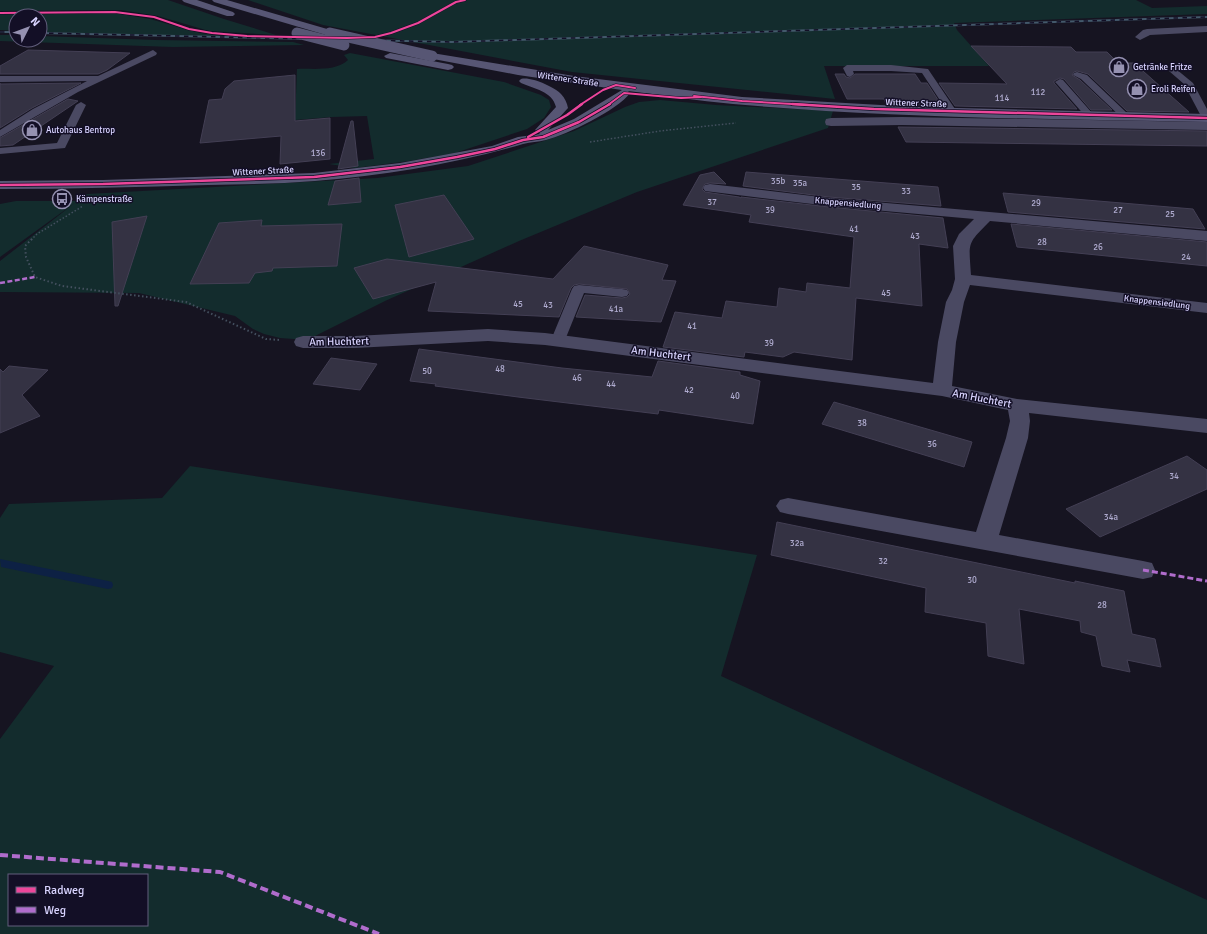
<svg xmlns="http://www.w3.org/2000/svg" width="1207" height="934" font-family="Signika,sans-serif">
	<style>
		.green { fill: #132c2d; fill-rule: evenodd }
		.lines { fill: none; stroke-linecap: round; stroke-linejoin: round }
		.stream { fill: #0d2144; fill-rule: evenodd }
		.building { fill: #343243; stroke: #433f54 }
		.path-far1 { stroke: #44505f; stroke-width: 1.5; stroke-dasharray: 1.5 2; stroke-linecap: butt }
		.path { stroke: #44505f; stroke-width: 2; stroke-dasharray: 1.5 2.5; stroke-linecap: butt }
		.lane { fill: #4a4962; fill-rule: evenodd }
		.street { fill: #4a4962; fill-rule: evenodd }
		.secondary { fill: #575674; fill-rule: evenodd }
		.rail-casing { stroke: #43596b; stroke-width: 2 }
		.rail { stroke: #130f26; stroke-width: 1.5; stroke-dasharray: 4.5; stroke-linecap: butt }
		.secondary-bridge { stroke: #575674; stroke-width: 11 }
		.quiet-far2 { stroke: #b06ccc; stroke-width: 2.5; stroke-dasharray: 5 2.5; stroke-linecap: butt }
		.quiet-far1 { stroke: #b06ccc; stroke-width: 3; stroke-dasharray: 6 3; stroke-linecap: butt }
		.quiet { stroke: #b06ccc; stroke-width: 4; stroke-dasharray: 8 4; stroke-linecap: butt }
		.cycleway-far1-casing { stroke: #130f26; stroke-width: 3 }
		.cycleway-casing { stroke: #130f26; stroke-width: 4 }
		.cycleway-far1 { stroke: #ed469a; stroke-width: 2 }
		.cycleway { stroke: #ed469a; stroke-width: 2.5 }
		.labels { text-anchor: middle; stroke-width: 3; stroke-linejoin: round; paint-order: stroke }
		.far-poi-label { font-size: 9px; fill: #d9d4ff; stroke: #130f26; text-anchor: start }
		.far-street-label { font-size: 9px; fill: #d9d4ff; stroke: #130f26 }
		.number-label { font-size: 9px; fill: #b0acd0 }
		.street-label { font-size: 11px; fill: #d9d4ff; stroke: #130f26 }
	</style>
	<rect width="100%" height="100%" fill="#161421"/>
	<g class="green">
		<path d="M0 0H168L224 19 276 35 209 31 158 16 121 10 0 11Z"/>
		<path d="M248 0H1136L1152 8 1207 6V14L954 23 957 30 989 66H824L835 99 572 72 323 25Z"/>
		<path d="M0 13H115L150 19 200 33 232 37 40 32V16H16V31L0 30Z"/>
		<path d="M0 35H16V40H40V36L156 40 293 42 304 45 173 47 0 41Z"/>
		<path d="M350 53 504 82 541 95 549 100 551 107 544 118 527 129 455 153 409 161 355 168 329 164 374 159 367 116 332 117 295 120 297 69C313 68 335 72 348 60L344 55Z"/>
		<path d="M660 100 716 105 833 111 828 128 637 192 519 241 385 301 307 340 280 338 264 334 253 329 235 316 139 293 0 292V261L76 202 0 257V204L16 201H77L87 194 377 178 468 166 574 131 625 107 639 102Z"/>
		<path d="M190 466 757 555 721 676 1207 900V934H0V739L54 666 0 652V518L9 504 162 498ZM9 875H147V925H9Z"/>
	</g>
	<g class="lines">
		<path class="stream" d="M0 559 108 581 112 582 113 585 112 588 108 589 1 567Z"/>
	</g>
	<g class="building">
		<path d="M971 46 1071 47 1076 52H1107L1118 63H1134L1189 112 1127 111 1088 74 1077 71 1074 72 1072 75 1080 80 1112 110H1091L1064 79 1060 78 1054 81V83L1077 109 955 106 939 83 1007 84Z"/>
		<path d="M28 50 130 53 107 70 98 74H0V66Z"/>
		<path d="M835 74H844L846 77 850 78 855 74H915L921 83H927L942 106 886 104 884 99H847Z"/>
		<path d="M295 75V121L330 118V159L280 164 281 136 200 143 209 100 222 99 225 89 234 81Z"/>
		<path d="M0 83V84L81 83 32 108 0 128Z"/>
		<path d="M68 99 78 101 13 145 0 146V138Z"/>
		<path d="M351 121H353L358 166 338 169Z"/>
		<path d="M898 127 1207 131V146L906 142Z"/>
		<path d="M714 172 726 184 710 183 705 184 702 189 705 192 739 197 741 198V197L829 207 943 218 948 248 919 244 922 306 856 298 852 360 794 352 783 357 745 352 744 357 663 347 675 312 722 318 726 301 777 307 779 288 806 292 807 283 850 288 854 237 749 222 751 215 683 205 700 175Z"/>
		<path d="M746 172 938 187 941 206 829 197 743 186Z"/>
		<path d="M359 178 361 202 328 205 335 181Z"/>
		<path d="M1003 193 1193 209 1205 229 1008 212Z"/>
		<path d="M444 195 474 239 409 257 395 205Z"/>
		<path d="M147 216 118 306H115L112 222Z"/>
		<path d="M262 220 261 226 342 224 337 266 273 268 272 271 255 273 249 283 190 284 219 223Z"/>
		<path d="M1011 224 1207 242V266L1017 247Z"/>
		<path d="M584 246 668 265 662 280 676 281 661 322 576 317 585 295 622 298 627 297 630 294 627 289 579 284 574 285 571 288 559 317 428 311 436 282 373 299 354 268 387 259 553 279Z"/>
		<path d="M419 349 562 368 652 377 658 361 740 372V375L760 381 753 424 659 410 658 414 518 397 435 386 436 384 410 381Z"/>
		<path d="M331 358 377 364 360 390 313 384Z"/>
		<path d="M9 366 48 370 22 395 40 416 0 433V369L3 372Z"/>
		<path d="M834 402 972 442 964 467 822 424Z"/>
		<path d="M1187 456 1207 470V489L1100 537 1066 509Z"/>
		<path d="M777 522 1075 583V581L1124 591 1132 634 1155 639 1161 667 1127 660 1130 672 1102 666 1096 636 1081 632 1080 621 1019 609 1024 664 988 656 986 623 925 612 926 588 771 555Z"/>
	</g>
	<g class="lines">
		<g class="path-far1">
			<path d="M590 142 660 131 736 123"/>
			<path d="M31 240 37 234 83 206"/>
		</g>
		<path class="path" d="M32 239 25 246 26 257 35 277 62 286 186 302 266 339 280 340"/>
		<g class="lane">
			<path d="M153 50 157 53 156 55 78 92 0 137V130L33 109 87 81 0 82V76H98Z"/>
			<path d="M847 65H891L928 69 957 112 955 114H949L922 73 891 71H853L854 74 850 77 847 76 843 68Z"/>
			<path d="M1173 68 1176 69 1193 83 1207 109V121L1202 118 1184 84 1169 71Z"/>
			<path d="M1077 72 1087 75 1129 115 1131 117 1129 119H1123L1081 79 1073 75 1074 73Z"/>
			<path d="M1060 79 1063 80 1093 114 1095 116 1093 118H1087L1057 84 1055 82Z"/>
			<path d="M81 102 86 105 65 148 0 154V148L57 143 76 105Z"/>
			<path d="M579 285 622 289 627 290 629 293 627 296 622 297 584 293 565 340 563 343 558 344 553 343 551 340 572 289 574 286Z"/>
		</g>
		<g class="street">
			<path d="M1207 26V32L1150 35 1140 40 1135 37 1143 30 1147 29Z"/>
			<path d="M902 117 1207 122V130L902 125 831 126 826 125 825 122 826 119 831 118Z"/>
			<path d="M710 184 829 198 1207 231V241L990 221C966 245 969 242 971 275L1207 303V313L970 285 964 302 956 342 952 386 1017 399 1207 419V433L1029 413 1030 421 1028 438 999 535 1143 561 1152 563 1155 570 1152 577 1143 579 788 514 780 512 776 506 780 500 788 498 976 532 1006 438 1010 421 1008 410 942 396 545 345 488 341 355 348H303L296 346 294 342 296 338 303 336H355L488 329 545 333 933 383 938 342 946 302 952 290 955 279 953 246 959 234 974 219 829 206 705 191 703 188 705 185Z"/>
		</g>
		<g class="secondary">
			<path d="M182 0H197L233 12 235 14 233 16H227L184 2Z"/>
			<path d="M212 0H227L334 31 335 33 334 35H326L214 2Z"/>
			<path d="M390 53 448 64 452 65 454 67 452 69 448 70 386 58 384 56Z"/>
			<path d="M432 53 574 76 742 97 916 107 1207 114V122C1049 119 891 118 733 104 698 101 663 95 628 91L630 93C618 110 566 135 546 140 538 142 531 142 523 144 455 164 386 175 315 181 280 184 244 184 208 185 139 187 69 189 0 189V181L103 180 314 173 400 163 492 146 518 137 540 134 535 130 556 107C552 91 534 89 521 83L519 81 521 79C530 76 555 87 561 94 565 98 567 103 568 108L548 130 574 119 622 90 518 75 428 58 426 56Z"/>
		</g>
		<g class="rail-casing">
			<g id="rail">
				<path d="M0 32H16"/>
				<path d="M40 33 452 42 1207 17"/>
			</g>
		</g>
		<use href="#rail" class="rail"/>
		<g class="secondary-bridge">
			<path d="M297 33 344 45"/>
			<path d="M330 33 432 56"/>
		</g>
		<path class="quiet-far2" d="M0 283 35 277"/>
		<path class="quiet-far1" d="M1143 570 1207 581"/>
		<path class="quiet" d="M0 855 220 872 379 934"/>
		<g class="cycleway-far1-casing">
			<g id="cycleway-far1">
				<path d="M0 13 115 12 154 17 189 29 212 33 247 36 347 38 375 37 391 33 418 23 456 2 465 0"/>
				<path d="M694 96 742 101 809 105"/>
				<path d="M580 105 603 90 616 85 635 88"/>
				<path d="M608 105 624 93 681 98 701 97"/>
			</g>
		</g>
		<g class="cycleway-casing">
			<g id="cycleway">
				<path d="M792 104 874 109 1207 118"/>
				<path d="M528 137 567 115 582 104"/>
				<path d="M0 185 103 184 314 177 400 167 457 157 495 149 523 140 543 137 579 122 610 104"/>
			</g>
		</g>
		<use href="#cycleway-far1" class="cycleway-far1"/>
		<use href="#cycleway" class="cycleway"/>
	</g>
	<defs>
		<g id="shop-ring" transform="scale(1)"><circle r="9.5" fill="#130f26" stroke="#9591b1" stroke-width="1.5"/><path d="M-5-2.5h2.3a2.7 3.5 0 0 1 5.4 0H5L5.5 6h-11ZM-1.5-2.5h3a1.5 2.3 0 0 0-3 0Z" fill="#9591b1"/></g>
		<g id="bus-ring" transform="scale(1)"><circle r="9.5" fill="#130f26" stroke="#9591b1" stroke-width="1.5"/><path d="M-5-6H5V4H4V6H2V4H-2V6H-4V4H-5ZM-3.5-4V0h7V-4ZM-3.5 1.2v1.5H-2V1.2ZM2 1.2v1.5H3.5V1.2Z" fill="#9591b1"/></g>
	</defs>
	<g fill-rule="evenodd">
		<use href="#shop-ring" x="1119" y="67"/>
		<use href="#shop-ring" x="1137" y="89"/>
		<use href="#shop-ring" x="32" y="130"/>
		<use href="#bus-ring" x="62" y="199"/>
	</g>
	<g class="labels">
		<g class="far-poi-label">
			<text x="1133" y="70">Getränke Fritze</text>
			<text x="1151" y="92">Eroli Reifen</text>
			<text x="46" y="133">Autohaus Bentrop</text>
			<text x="76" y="202">Kämpenstraße</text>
		</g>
		<g class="far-street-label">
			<text transform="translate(568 79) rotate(8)" y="3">Wittener Straße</text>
			<text transform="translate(916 103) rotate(2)" y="3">Wittener Straße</text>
			<text transform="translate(263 171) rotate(-3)" y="3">Wittener Straße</text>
			<text transform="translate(848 203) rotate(5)" y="3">Knappensiedlung</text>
			<text transform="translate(1157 302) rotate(7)" y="3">Knappensiedlung</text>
		</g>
		<g class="number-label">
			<text x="1038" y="95">112</text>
			<text x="1002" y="101">114</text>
			<text x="318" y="156">136</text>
			<text x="778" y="184">35b</text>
			<text x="800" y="186">35a</text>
			<text x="856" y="190">35</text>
			<text x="906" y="194">33</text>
			<text x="712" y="205">37</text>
			<text x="1036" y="206">29</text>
			<text x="770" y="213">39</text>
			<text x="1118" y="213">27</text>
			<text x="1170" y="217">25</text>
			<text x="854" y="232">41</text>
			<text x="915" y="239">43</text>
			<text x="1042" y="245">28</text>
			<text x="1098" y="250">26</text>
			<text x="1186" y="260">24</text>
			<text x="886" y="296">45</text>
			<text x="518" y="307">45</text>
			<text x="548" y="308">43</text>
			<text x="616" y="312">41a</text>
			<text x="692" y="329">41</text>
			<text x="769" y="346">39</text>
			<text x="500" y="372">48</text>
			<text x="427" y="374">50</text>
			<text x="577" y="381">46</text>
			<text x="611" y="387">44</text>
			<text x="689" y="393">42</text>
			<text x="735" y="399">40</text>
			<text x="862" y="426">38</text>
			<text x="932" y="447">36</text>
			<text x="1174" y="479">34</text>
			<text x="1111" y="520">34a</text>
			<text x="797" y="546">32a</text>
			<text x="883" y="564">32</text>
			<text x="972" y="583">30</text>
			<text x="1102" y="608">28</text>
		</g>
		<g class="street-label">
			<text transform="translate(339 341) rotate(-1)" y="4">Am Huchtert</text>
			<text transform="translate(661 353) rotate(7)" y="4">Am Huchtert</text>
			<text transform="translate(982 398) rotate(11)" y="4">Am Huchtert</text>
		</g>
	</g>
	<rect x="8" y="874" width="140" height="52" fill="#130f26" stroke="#625e7d"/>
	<rect x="16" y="887" width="20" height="6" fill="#ed469a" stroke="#625e7d"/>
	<text x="44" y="894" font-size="12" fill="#d9d4ff">Radweg</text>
	<rect x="16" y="907" width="20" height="6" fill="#b06ccc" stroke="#625e7d"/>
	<text x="44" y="914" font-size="12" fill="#d9d4ff">Weg</text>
	<g transform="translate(28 28) rotate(48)"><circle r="19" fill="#130f26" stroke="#625e7d"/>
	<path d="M0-3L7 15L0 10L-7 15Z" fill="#9591b1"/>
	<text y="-6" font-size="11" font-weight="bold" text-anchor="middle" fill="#d9d4ff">N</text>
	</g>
</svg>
